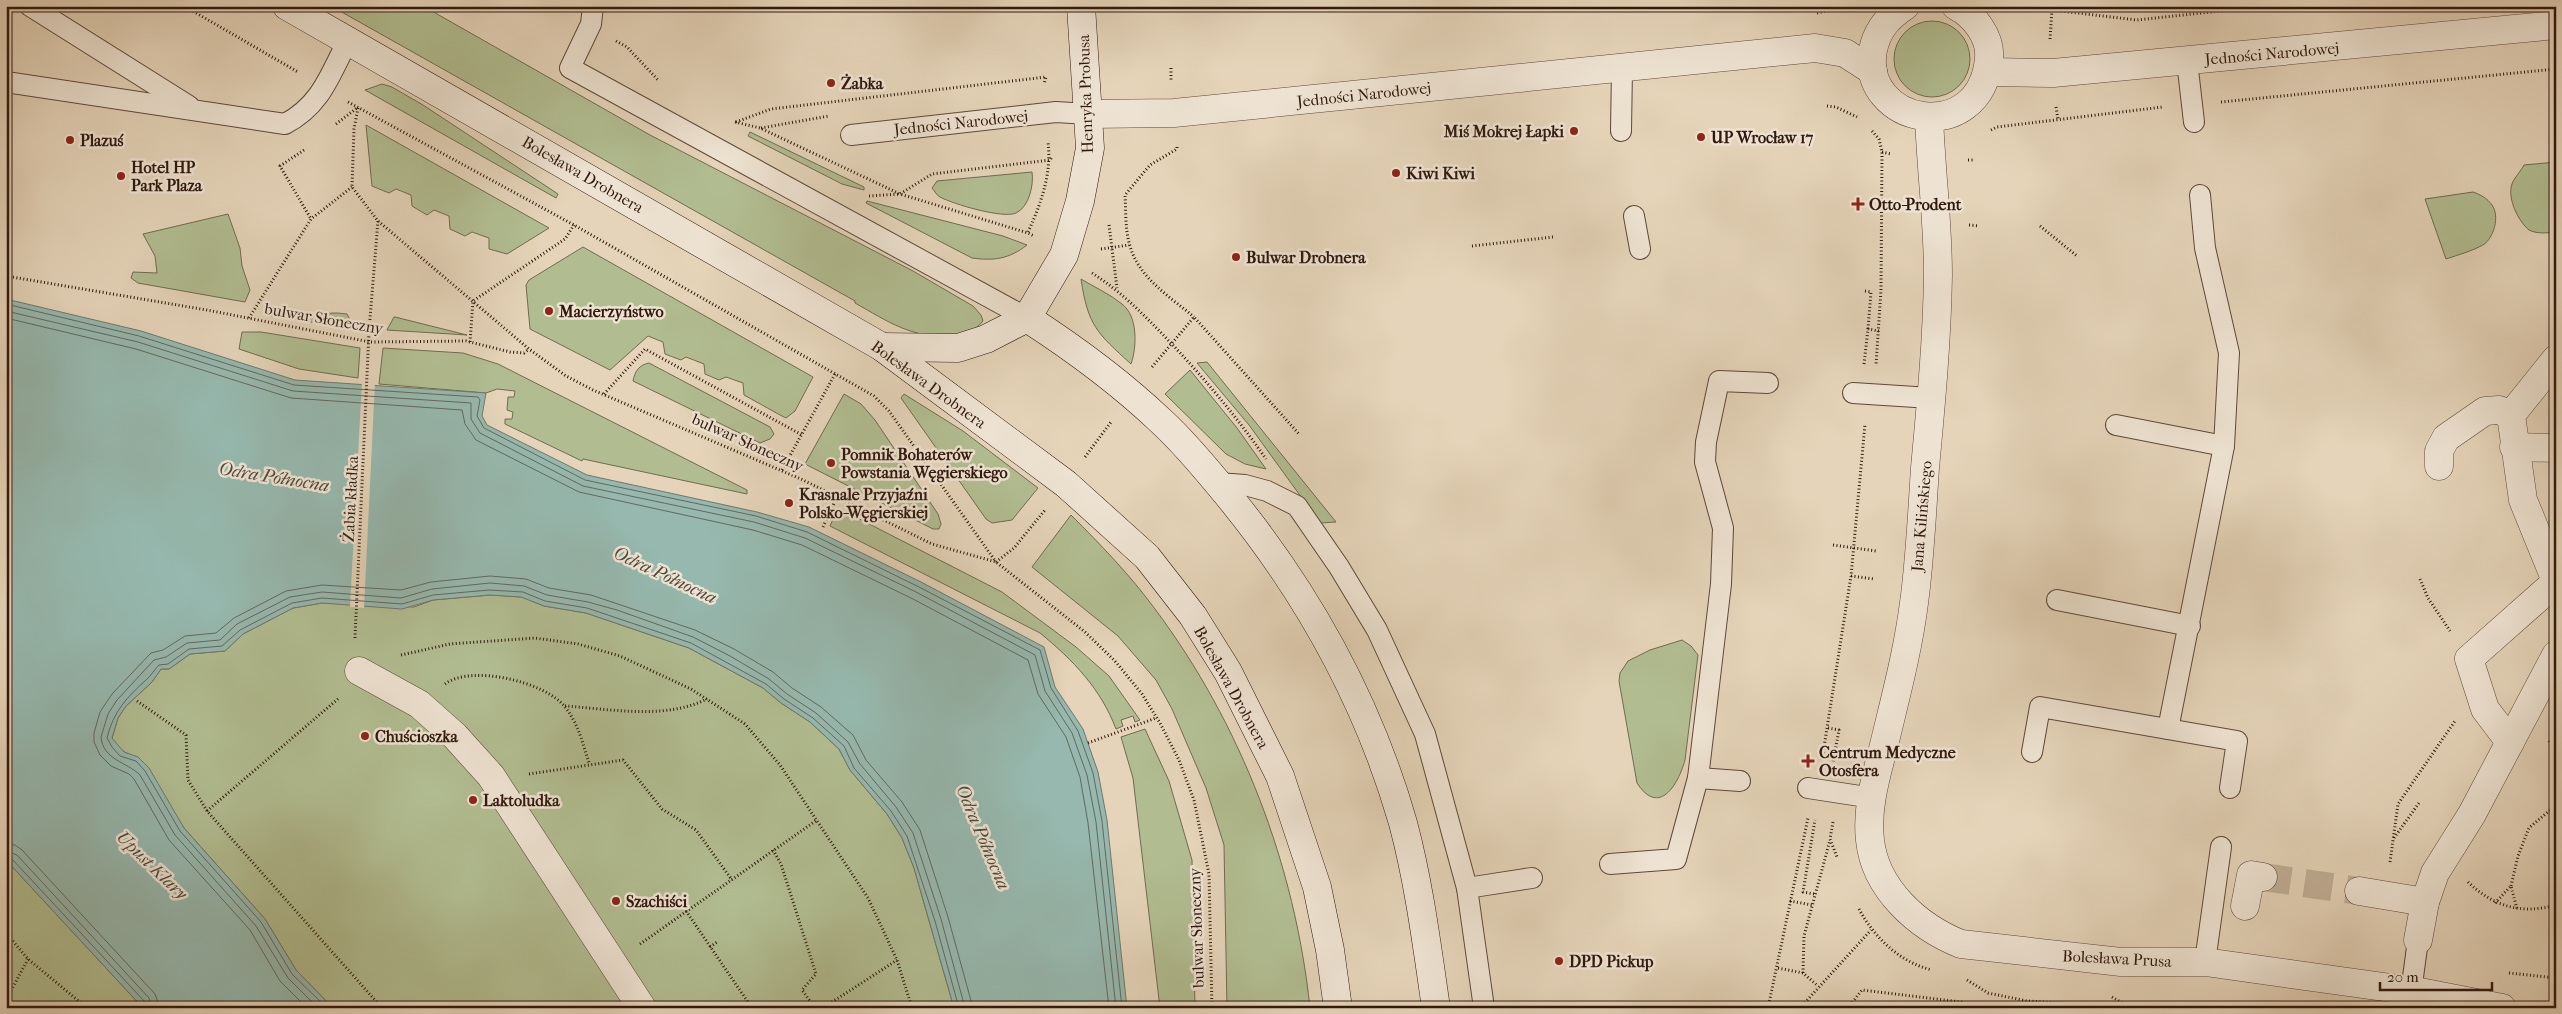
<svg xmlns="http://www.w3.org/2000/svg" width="2562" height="1014" font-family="'IM FELL French Canon',serif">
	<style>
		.green { fill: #b1bd91; stroke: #716b50 }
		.water { fill: #96b8ae; stroke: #6e786e }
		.pier { fill: #e5d4b9 }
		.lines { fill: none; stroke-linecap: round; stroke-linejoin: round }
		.shore { stroke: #64685e; stroke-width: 1 }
		.street-tunnel { stroke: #c1af97; stroke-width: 28; stroke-dasharray: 28 14; stroke-linecap: butt }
		.lane-casing { stroke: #5e4839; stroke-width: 22 }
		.street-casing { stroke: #5e4839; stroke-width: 29 }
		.secondary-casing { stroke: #31190e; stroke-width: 29 }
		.path { stroke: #31190e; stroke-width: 3; stroke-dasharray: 1 2.5; stroke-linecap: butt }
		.lane { stroke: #eee3d2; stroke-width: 20 }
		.street { stroke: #eee3d2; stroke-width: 28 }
		.secondary { stroke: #eee3d2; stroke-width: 28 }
		.poi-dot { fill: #8f2418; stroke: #eee3d2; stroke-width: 2 }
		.labels { text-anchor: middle; stroke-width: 5; stroke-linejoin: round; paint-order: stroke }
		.street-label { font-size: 16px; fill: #31190e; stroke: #eee3d2 }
		.poi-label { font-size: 16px; font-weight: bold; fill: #31190e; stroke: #eee3d2; text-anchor: start }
		.water-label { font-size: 18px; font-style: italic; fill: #4f493e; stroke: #eee3d2 }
	</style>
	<rect width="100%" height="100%" fill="#e5d4b9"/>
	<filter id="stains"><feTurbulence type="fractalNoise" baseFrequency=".004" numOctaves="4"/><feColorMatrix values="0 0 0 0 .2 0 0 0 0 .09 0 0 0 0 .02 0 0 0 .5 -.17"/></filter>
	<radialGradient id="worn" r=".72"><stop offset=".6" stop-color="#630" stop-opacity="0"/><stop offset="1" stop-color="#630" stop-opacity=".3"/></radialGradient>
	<g class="green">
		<path d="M331 6H423L650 135 913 271 973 306 981 315 983 321C974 332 965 333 952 335 914 340 887 321 855 303V301Z"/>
		<circle cx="1932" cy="59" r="38"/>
		<path d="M382 84 392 87 423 105 558 194 556 198 365 90Z"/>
		<path d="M366 125 549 228 507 254 489 249V238L472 232 465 236 450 229 449 216 434 210 427 215 412 206 411 195 396 189 389 193 372 186Z"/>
		<path d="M750 132 864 187V190L842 184 748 136Z"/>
		<path d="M2556 162V232C2548 233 2536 234 2529 230 2518 221 2507 198 2512 184 2514 178 2521 171 2524 165Z"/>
		<path d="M1032 172C1034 185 1029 207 1016 213 1003 219 953 204 940 197 936 195 935 191 932 188L937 181Z"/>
		<path d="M2473 192C2481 195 2487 198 2492 205 2500 216 2494 238 2483 245 2472 251 2458 255 2446 259L2425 199Z"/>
		<path d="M867 201 1003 236 1027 245C1009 259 994 261 972 258L866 203Z"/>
		<path d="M228 214 240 248 242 266 250 290 245 302 138 283 131 278 133 272 157 273 155 256 143 234Z"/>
		<path d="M583 247 813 377 795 411 786 418 780 415 744 395 743 383 726 377 719 380 705 374 704 364 686 357 681 360 665 354 663 342 648 336 610 370 530 329 526 285 529 280Z"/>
		<path d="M1081 279C1094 287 1110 294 1122 304 1138 316 1137 347 1131 364 1097 333 1088 326 1081 279Z"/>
		<path d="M347 314 355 329 267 315 337 313Z"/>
		<path d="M394 317H395L467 335 387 330Z"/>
		<path d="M242 332H261L360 348 358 378 299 369 239 349Z"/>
		<path d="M383 348 463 353 498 364 747 490V494L583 459 582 461 505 424V419H512L513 412 507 410 508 397H514L515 391 497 389 486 393 379 384Z"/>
		<path d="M1207 362 1336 522 1320 523 1249 425 1197 363Z"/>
		<path d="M649 363 770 427 774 434 770 439 760 443 633 381C635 371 639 365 649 363Z"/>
		<path d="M1190 370 1237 428 1266 469 1245 464 1226 454 1165 394Z"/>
		<path d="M844 394 861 404 875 420 938 514 941 524 939 529H933L805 464Z"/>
		<path d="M904 394 963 431 1038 488 1012 520 992 523 986 519 901 398Z"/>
		<path d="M838 508 1002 592 1076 647 1109 676 1140 720 1135 722 1133 716 1121 720 1123 726 1116 729C1101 689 1073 660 1040 633L830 526Z"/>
		<path d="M1071 515C1101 545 1130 575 1155 609 1241 724 1295 865 1310 1008H1227L1224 845 1206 788 1172 709 1156 680 1118 636 1032 567Z"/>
		<path d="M490 595 522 597 544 606 586 613 689 648 763 688 781 703 810 722 839 749 850 770 887 814 902 838 914 868 954 1008H333L296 970 265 919 184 828 138 757C125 754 118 749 112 738L118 718 126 706 152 682 161 669H169L190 654 225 651 243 634 293 608 322 603 414 607 433 600Z"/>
		<path d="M1682 640 1691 646 1698 655 1685 760C1678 785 1659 817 1637 783L1619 681 1620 673 1628 661 1650 650Z"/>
		<path d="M1145 729 1169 781 1192 860 1195 1008H1160L1133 778 1121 737Z"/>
		<path d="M6 860 143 1008H6Z"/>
	</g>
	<path class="water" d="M6 299 141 331 295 380 486 393 482 416 487 425 587 475 757 512 809 527 921 582 1044 647 1055 687 1083 729 1098 772 1107 820 1127 1008H954L914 868 902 838 887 814 850 770 839 749 810 722 781 703 763 688 689 648 586 613 544 606 521 597 490 595 433 600 402 609 322 603 293 608 243 634 225 651 190 654 169 669H161L152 682 126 706 118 718 112 738 124 752 138 757 149 768 184 828 265 919 296 970 333 1008H143L6 860Z"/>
	<path class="pier" d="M362 381 375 382 364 608 350 607Z"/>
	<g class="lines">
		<g class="shore">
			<path d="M6 304 139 336 294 385 478 397 480 400 477 416 484 428 585 480 756 516 807 532 919 587 1040 650 1051 688 1078 731 1093 773 1102 821 1122 1008"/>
			<path d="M6 311 138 342 293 391 471 403V419L480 433 583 486 754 522 805 538 916 592 1035 655 1045 691 1072 733 1087 775 1096 822 1116 1008"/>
			<path d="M6 318 136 349 291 398 462 410 465 424 476 440 579 492 753 530 802 545 913 599 1028 660 1038 694 1066 737 1080 777 1088 823 1109 1008"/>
			<path d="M6 844 15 845 22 850 155 994 160 1008"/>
			<path d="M6 851 17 855 149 998 152 1008"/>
			<path d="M6 858 12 859 145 1002 146 1008"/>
			<path d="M307 1008 280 981 250 930 169 840 134 779 129 774 111 766 100 755 94 742V733L100 712 112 694 151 653 163 650 185 636 216 633 234 618 286 591 322 585 401 590 431 582 490 576 526 579 549 588 591 595 695 630 734 649 773 672 792 688 821 707 853 735 866 760 902 802 920 830 948 917 973 1008"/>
			<path d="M318 1008 288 978 256 926 175 835 140 775C127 762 103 760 101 737L108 714 117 700 154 660 166 657 187 643 220 640 237 624 290 597 322 592 401 598 432 589 490 583 524 586 547 595 588 602 617 610 693 637 730 656 769 679 787 694 816 713 848 742 860 764 896 807 913 833 941 919 965 1008"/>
			<path d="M327 1008 292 974 261 922 180 831 145 771 136 761 120 756 112 747 107 738C113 712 127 697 146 680 151 676 154 670 159 665L168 664 189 649 222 646 240 630 292 603 322 598 402 604 433 595 489 590 523 592 545 601 587 608 691 643 766 684 784 699 813 718 844 746 854 768 891 811 907 836 935 921 959 1008"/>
		</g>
		<path class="street-tunnel" d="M2263 877 2359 891"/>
		<g class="lane-casing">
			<g id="lane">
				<path d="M30 6 189 106"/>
				<path d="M593 6 591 24 570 68 1027 318"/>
				<path d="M2187 61 2194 122"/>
				<path d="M6 82 285 124C321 105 330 75 348 40"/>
				<path d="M1621 131 1622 68"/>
				<path d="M851 135 1056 112 1089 114"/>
				<path d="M1634 216 1640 249"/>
				<path d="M1853 393 1931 398"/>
				<path d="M2116 425 2224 446"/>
				<path d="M1218 483 1245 485 1267 491 1297 506 1339 567 1377 630 1425 734 1467 888 1484 1008"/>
				<path d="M2057 600 2190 626"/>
				<path d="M2168 729 2224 446 2229 353 2205 248 2200 195"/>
				<path d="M2032 752 2040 707 2237 741 2230 788"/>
				<path d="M1698 778 1740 781"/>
				<path d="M1808 788 1873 798"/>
				<path d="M1610 864 1676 859 1698 778 1721 584 1723 528 1705 462 1706 442 1719 381 1768 383"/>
				<path d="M1467 888 1532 878"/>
				<path d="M2205 962 2221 847"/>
				<path d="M2411 992 2418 940"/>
			</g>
		</g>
		<g class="street-casing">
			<g id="street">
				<path d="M1905 6C1888 17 1877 30 1873 50 1859 124 1981 149 1989 58 1991 37 1974 15 1956 6"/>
				<path d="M1988 72 2053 73 2556 25"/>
				<path d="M1089 114 1174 113 1815 48 1845 53 1873 71"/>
				<path d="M1929 117C1931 170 1938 222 1938 275 1937 340 1931 404 1925 468 1922 513 1920 559 1914 603 1908 650 1896 695 1885 741 1877 773 1866 807 1870 840 1875 889 1918 927 1961 944L2121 962H2205L2420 992 2502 1008"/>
				<path d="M2556 359 2511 415 2523 500 2556 581"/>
				<path d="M2514 447 2556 448"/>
				<path d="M2439 466V451L2446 438 2485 411 2499 410 2511 415"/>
				<path d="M359 671 419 704 455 736 491 776 642 1008"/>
				<path d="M2510 742 2485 709 2469 659 2556 582"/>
				<path d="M2359 891 2425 902 2435 873 2472 814 2556 655"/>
				<path d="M2245 906 2251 875 2263 877"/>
				<path d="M2418 940 2425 902"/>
			</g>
		</g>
		<g class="secondary-casing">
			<g id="secondary">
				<path d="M287 6 882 347 1066 484 1147 557 1193 616 1228 672 1280 776 1317 887 1330 950 1338 1008"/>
				<path d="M1027 318C1075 349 1120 382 1162 422 1186 444 1206 469 1226 493 1306 590 1368 701 1403 823 1419 883 1427 946 1436 1008"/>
				<path d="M1027 318 1064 255 1080 201 1090 148 1081 6"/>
				<path d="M882 347 958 348 986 339 1027 318"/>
			</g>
		</g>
		<g class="path">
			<path d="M184 6 298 72"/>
			<path d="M1811 6 1812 8"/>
			<path d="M2049 6 2052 10 2137 20 2267 6"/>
			<path d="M1817 13 1851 6"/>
			<path d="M2050 39 2052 10"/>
			<path d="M616 41 627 47 659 81"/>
			<path d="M1171 68V80"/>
			<path d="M348 102 574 225 874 396 889 411 996 562"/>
			<path d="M2221 102 2556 69"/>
			<path d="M1827 106 1836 107 1857 117"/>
			<path d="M2056 107 2058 119"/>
			<path d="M358 108 354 129 352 187 378 221 529 349 566 376 593 390 801 479 932 544 996 562 1085 632 1115 661 1142 694 1160 723 1179 760 1194 800 1209 874 1212 1008"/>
			<path d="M735 122 760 128 900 194 1028 233 1034 236"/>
			<path d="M736 122 771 109 1046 77 1044 84"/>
			<path d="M336 124 357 108"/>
			<path d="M761 128 829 116"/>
			<path d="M1991 130 1997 127 2163 107"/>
			<path d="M1872 131 1879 139 1882 152 1881 290 1876 365"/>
			<path d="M1177 147V149L1150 165 1125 195C1126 211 1125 230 1130 246 1139 278 1169 296 1194 317"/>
			<path d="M304 150 280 166 311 219"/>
			<path d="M1882 152 1891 154"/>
			<path d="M1968 160H1975"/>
			<path d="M869 196 900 194 932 174 1050 160 1052 157"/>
			<path d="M1109 225 1117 288"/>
			<path d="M1969 225 1979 226"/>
			<path d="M2040 226 2077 256"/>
			<path d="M1028 232C1041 204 1052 173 1048 142"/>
			<path d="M1472 246 1553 237"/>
			<path d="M1101 249 1129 245"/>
			<path d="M1092 273C1122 292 1145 316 1169 341 1204 378 1237 417 1266 459"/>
			<path d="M6 276 207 310 370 342 466 341 510 352 524 353 529 349"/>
			<path d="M1865 291 1871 292 1868 329"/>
			<path d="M249 318 311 219 352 187"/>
			<path d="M470 342 473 301 565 239 574 225"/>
			<path d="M1864 364 1868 329 1879 331"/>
			<path d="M1152 367 1194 317 1299 434"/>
			<path d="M604 394 645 349 802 435"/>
			<path d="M1085 457 1111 422"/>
			<path d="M782 470 835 374"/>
			<path d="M823 527 837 497"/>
			<path d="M1833 545 1876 551"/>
			<path d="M996 562 1014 548 1045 510"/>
			<path d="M1851 576 1874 579"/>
			<path d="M2420 579 2428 598 2450 631"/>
			<path d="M355 638 369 331 378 221"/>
			<path d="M401 655 450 644 535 638 578 644 620 656 691 689 745 724 780 765 868 898 897 960 912 1008"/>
			<path d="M445 684C471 664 546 682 565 707 578 723 583 744 589 763"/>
			<path d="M137 701 186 735 188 780 207 811 382 1008"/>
			<path d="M565 706C611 709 665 720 707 699"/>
			<path d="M1828 728 1839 730 1833 762"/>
			<path d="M2549 741 2556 754"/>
			<path d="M1088 743 1156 718"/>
			<path d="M1822 760 1851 576 1865 424"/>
			<path d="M529 774 623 760 662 809 696 830 732 880"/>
			<path d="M207 811 339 698"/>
			<path d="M1833 822 1830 839 1837 857"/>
			<path d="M2394 838 2419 803"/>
			<path d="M773 850 781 864 816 974 802 990 815 1008"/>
			<path d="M2390 862 2398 804 2455 721"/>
			<path d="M2468 882C2493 906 2521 915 2556 905"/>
			<path d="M2511 886 2518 856 2529 828 2556 805"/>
			<path d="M1814 894 1803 892 1815 820"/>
			<path d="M1790 901 1812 905"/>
			<path d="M2495 903 2511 886 2517 909"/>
			<path d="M1859 909C1874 937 1899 962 1932 970"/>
			<path d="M686 911 752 1008"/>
			<path d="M6 933 28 959 87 1008"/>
			<path d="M640 944 817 820"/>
			<path d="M710 947 717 942"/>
			<path d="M1778 968 1803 973 1818 986"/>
			<path d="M1803 973 1804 936 1830 840"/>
			<path d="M2509 973 2556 978"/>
			<path d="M1967 980 1988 993 2027 1001 2078 1004 2086 1008"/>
			<path d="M2112 997 2131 1008"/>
			<path d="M6 1000 28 959"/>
			<path d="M823 1008 897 960"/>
			<path d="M1768 1008 1808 818"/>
			<path d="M1800 1008 1871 930"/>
			<path d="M1848 1008 1862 990 1961 1002 1968 1008"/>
		</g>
		<use href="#lane" class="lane"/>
		<use href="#street" class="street"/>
		<use href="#secondary" class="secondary"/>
	</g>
	<g class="poi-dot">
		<circle cx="831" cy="83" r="5"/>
		<circle cx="1574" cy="131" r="5"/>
		<circle cx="1701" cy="137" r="5"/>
		<circle cx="70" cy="140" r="5"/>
		<circle cx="1396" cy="173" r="5"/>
		<circle cx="121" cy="176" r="5"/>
		<path d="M1855.5 196.5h5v5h5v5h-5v5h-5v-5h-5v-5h5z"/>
		<circle cx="1236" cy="257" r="5"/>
		<circle cx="549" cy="311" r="5"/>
		<circle cx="831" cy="463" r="5"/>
		<circle cx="789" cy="503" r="5"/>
		<circle cx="365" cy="736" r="5"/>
		<path d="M1805.5 753.5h5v5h5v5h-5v5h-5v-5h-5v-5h5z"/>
		<circle cx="473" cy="800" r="5"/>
		<circle cx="616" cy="901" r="5"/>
		<circle cx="1559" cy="961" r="5"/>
	</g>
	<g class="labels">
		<g class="street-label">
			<text transform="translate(2272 53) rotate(-5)" y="6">Jedności Narodowej</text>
			<text transform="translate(1085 94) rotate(-92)" y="6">Henryka Probusa</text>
			<text transform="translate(1364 94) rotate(-6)" y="6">Jedności Narodowej</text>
			<text transform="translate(961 122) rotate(-6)" y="6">Jedności Narodowej</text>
			<text transform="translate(583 174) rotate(30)" y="6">Bolesława Drobnera</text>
			<text transform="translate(324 318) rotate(10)" y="6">bulwar Słoneczny</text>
			<text transform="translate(929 384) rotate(36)" y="6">Bolesława Drobnera</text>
			<text transform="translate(748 442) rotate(24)" y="6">bulwar Słoneczny</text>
			<text transform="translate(350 499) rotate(-87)" y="6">Żabia kładka</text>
			<text transform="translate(1921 516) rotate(-85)" y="6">Jana Kilińskiego</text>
			<text transform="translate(1232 687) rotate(61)" y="6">Bolesława Drobnera</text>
			<text transform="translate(1196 928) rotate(-92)" y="6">bulwar Słoneczny</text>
			<text transform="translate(2117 958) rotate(3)" y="6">Bolesława Prusa</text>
		</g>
		<g class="poi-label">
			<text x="841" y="89">Żabka</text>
			<text x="1564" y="137" text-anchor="end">Miś Mokrej Łapki</text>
			<text x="1711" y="143">UP Wrocław 17</text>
			<text x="80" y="146">Plazuś</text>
			<text x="131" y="173">Hotel HP<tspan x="131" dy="18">Park Plaza</tspan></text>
			<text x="1406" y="179">Kiwi Kiwi</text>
			<text x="1869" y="210">Otto-Prodent</text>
			<text x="1246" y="263">Bulwar Drobnera</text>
			<text x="559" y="317">Macierzyństwo</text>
			<text x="841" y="460">Pomnik Bohaterów<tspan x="841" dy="18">Powstania Węgierskiego</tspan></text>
			<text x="799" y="500">Krasnale Przyjaźni<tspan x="799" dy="18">Polsko-Węgierskiej</tspan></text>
			<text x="375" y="742">Chuścioszka</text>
			<text x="1819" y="758">Centrum Medyczne<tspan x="1819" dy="18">Otosfera</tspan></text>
			<text x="483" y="806">Laktoludka</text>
			<text x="626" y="907">Szachiści</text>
			<text x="1569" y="967">DPD Pickup</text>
		</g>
		<g class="water-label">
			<text transform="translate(274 477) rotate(9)" y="6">Odra Północna</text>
			<text transform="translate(665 575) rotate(25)" y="6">Odra Północna</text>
			<text transform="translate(983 837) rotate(67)" y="6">Odra Północna</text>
			<text transform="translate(152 865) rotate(44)" y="6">Upust Klary</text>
		</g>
	</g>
	<rect width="2562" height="1014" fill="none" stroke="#e5d4b9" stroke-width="25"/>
	<rect x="8" y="8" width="2547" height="999" fill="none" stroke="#31190e" stroke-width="2.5"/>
	<rect x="12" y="12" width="2537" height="989" fill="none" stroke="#31190e"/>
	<path d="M2380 982v8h112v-8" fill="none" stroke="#31190e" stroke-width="2.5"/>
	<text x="2387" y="982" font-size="15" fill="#31190e" stroke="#eee3d2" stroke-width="4" paint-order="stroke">20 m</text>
	<rect width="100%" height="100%" filter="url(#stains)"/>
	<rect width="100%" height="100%" fill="url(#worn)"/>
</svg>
